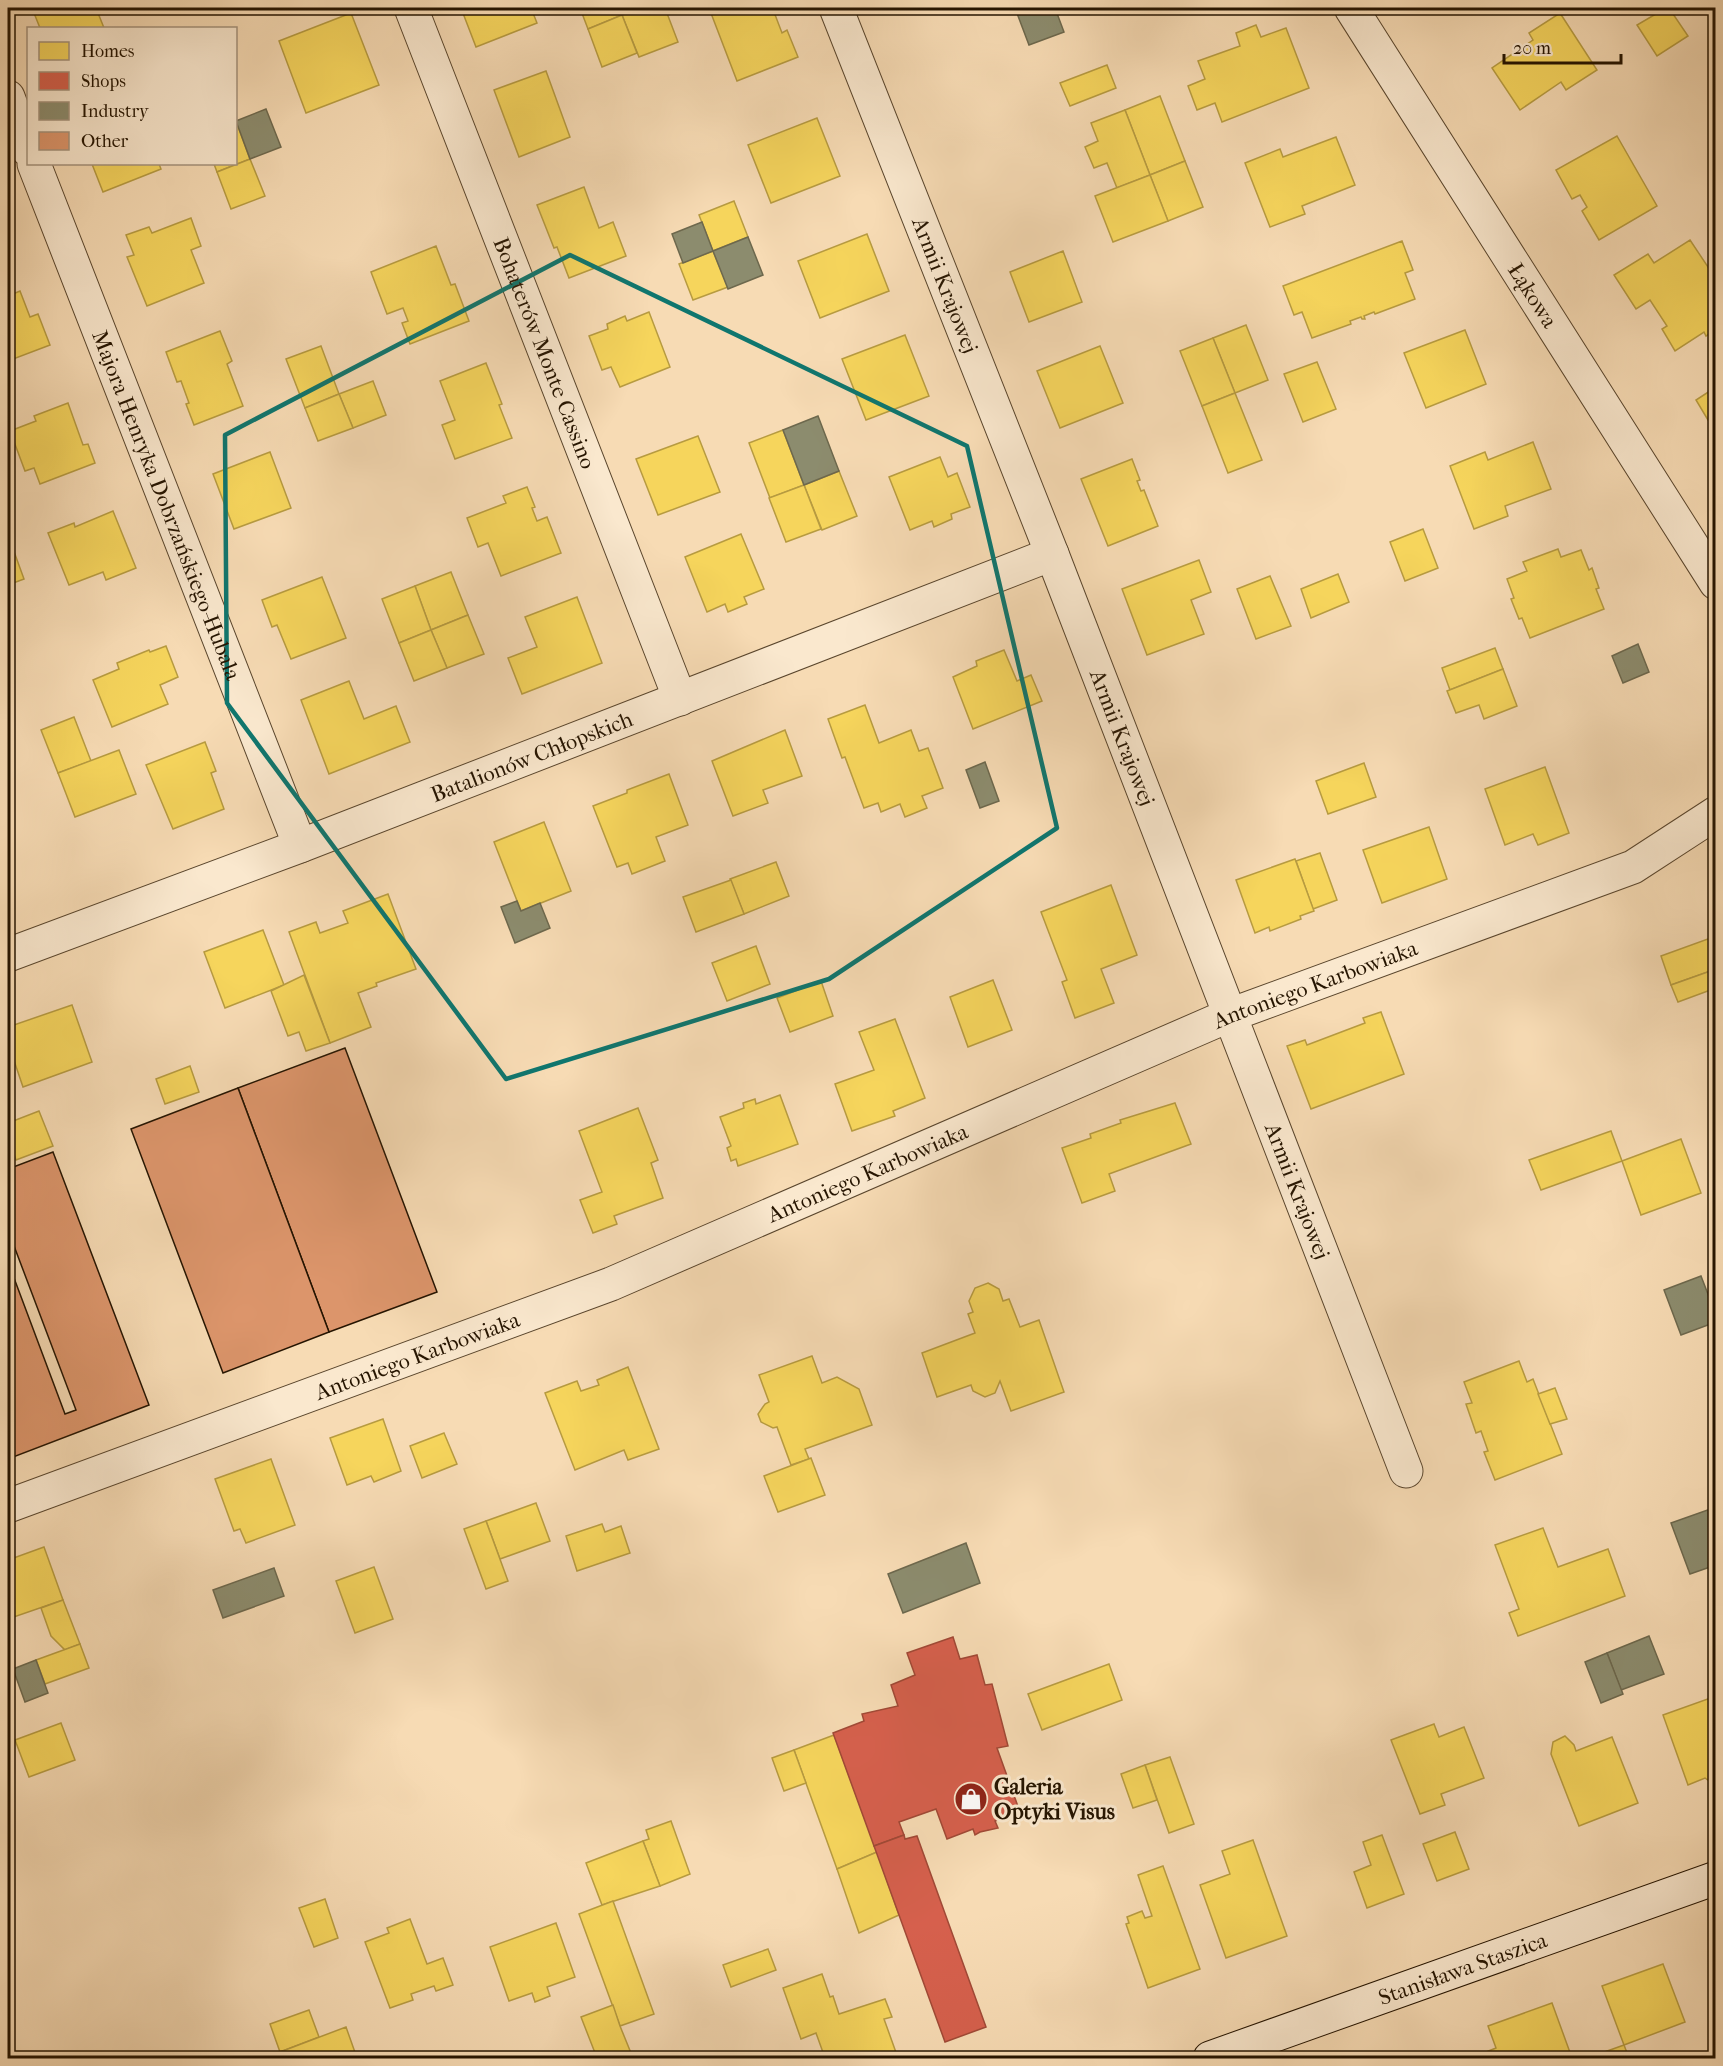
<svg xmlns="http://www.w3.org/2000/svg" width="1723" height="2066" font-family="'IM FELL French Canon',serif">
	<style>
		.homes { fill: #f6d55c; stroke: #b79b40; stroke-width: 1.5 }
		.shops { fill: #d6604d; stroke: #a14936; stroke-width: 1.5 }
		.industry { fill: #8c8c6e; stroke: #6d684d; stroke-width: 1.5 }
		.building { fill: #dc956b; stroke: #251400; stroke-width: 1.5 }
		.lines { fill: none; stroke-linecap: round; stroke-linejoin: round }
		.street-casing { stroke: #5a462d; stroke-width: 35 }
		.secondary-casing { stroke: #251400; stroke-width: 35 }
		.street { stroke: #fae8ce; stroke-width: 33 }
		.secondary { stroke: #fae8ce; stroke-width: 33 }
		.marked { fill: none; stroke: #0f766e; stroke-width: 4.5; stroke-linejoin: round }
		.labels { text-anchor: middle; stroke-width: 6; stroke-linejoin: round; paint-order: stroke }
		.street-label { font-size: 22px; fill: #251400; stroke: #fae8ce }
		.poi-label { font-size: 22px; font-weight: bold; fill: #251400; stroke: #fae8ce; text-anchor: start }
	</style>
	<rect width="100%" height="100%" fill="#f7dbb4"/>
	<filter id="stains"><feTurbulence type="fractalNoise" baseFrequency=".00333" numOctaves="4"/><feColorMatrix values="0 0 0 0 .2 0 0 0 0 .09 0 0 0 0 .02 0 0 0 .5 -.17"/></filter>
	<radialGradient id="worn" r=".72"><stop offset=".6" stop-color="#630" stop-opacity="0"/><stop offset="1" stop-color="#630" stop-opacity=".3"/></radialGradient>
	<g class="homes">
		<path d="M32 8H96L104 28H40Z"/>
		<path d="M461 8H531L537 23 476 47Z"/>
		<path d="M580 8H619L622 15 588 29Z"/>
		<path d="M642 8H665L678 42 639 57 622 15Z"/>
		<path d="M709 8H779L780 10 774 12 782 33 787 30 798 57 737 81Z"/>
		<path d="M1666 8H1669L1688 36 1657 56 1637 25Z"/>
		<path d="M351 13 379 85 306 113 279 41Z"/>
		<path d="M1560 13 1597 70 1566 90 1561 82 1520 110 1492 68 1533 40 1529 33Z"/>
		<path d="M622 15 637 53 602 67 588 29Z"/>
		<path d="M1256 25 1261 37 1286 28 1309 88 1222 122 1215 103 1197 110 1188 86 1205 79 1198 61 1240 46 1236 33Z"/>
		<path d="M1107 65 1116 88 1070 106 1060 83Z"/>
		<path d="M546 71 570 137 519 157 494 90Z"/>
		<path d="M1160 96 1185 161 1150 175 1125 110Z"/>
		<path d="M1125 110 1150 175 1117 188 1107 163 1094 168 1085 147 1098 141 1091 123Z"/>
		<path d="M817 118 840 176 771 203 748 145Z"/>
		<path d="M236 121 250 159 217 172 214 164H236Z"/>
		<path d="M1617 136 1657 206 1599 240 1582 211 1587 207 1580 195 1572 199 1556 170Z"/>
		<path d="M1336 137 1355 185 1302 206 1305 214 1270 227 1245 163 1280 149 1283 157Z"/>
		<path d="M250 159 265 196 231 209 217 172Z"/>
		<path d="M1185 161 1203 207 1168 221 1150 175Z"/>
		<path d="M92 164H159L161 169 103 192Z"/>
		<path d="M1150 175 1168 221 1113 242 1095 196Z"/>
		<path d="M584 187 599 228 613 222 626 256 569 278 557 247 554 248 537 205Z"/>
		<path d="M734 201 748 237 713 251 699 215Z"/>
		<path d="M191 218 201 246 191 250 204 283 147 306 127 257 134 255 126 235 149 227 152 233Z"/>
		<path d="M867 234 889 291 820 318 798 261Z"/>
		<path d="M1690 240 1716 279V325L1712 327 1714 330 1706 336 1704 332 1675 351 1662 329 1667 326 1650 300 1636 309 1614 275 1648 254 1654 263Z"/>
		<path d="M1402 241 1413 270 1405 273 1415 299 1375 314 1374 312 1364 316 1365 319H1362L1361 317 1350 321 1351 324 1312 338 1302 312 1294 315 1283 286Z"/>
		<path d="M436 246 451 285 455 284 469 321 410 344 402 323 408 321 403 308 387 314 371 272Z"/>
		<path d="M713 251 728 287 693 300 679 264Z"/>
		<path d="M1063 251 1082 302 1029 322 1010 272Z"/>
		<path d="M20 291 30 317 38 314 50 345 8 361V296Z"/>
		<path d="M649 312 670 367 620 387 611 367 602 370 589 336 608 329 607 324 625 316 627 321Z"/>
		<path d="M1246 325 1268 380 1235 393 1213 338Z"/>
		<path d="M1465 330 1486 384 1426 408 1404 353Z"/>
		<path d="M220 331 232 361 227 364 243 406 194 425 186 404 189 403 181 381 177 382 166 352Z"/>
		<path d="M905 335 929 396 866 420 842 359Z"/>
		<path d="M1213 338 1235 393 1202 406 1180 351Z"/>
		<path d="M321 346 339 394 305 408 286 359Z"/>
		<path d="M1100 346 1123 403 1060 428 1037 371Z"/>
		<path d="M1317 362 1336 409 1303 422 1284 374Z"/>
		<path d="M486 363 502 404 499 405 512 438 455 459 442 425 455 420 440 381Z"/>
		<path d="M373 381 386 415 353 428 339 394Z"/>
		<path d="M1716 387V422L1713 418 1708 420 1696 400Z"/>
		<path d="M1235 393 1262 460 1228 473 1202 406Z"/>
		<path d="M339 394 353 428 318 441 305 408Z"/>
		<path d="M68 403 83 445 88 444 95 463 40 484 34 468 25 471 10 431 36 421 34 416Z"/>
		<path d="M783 430 804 485 770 498 749 443Z"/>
		<path d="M698 436 720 492 658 515 636 459Z"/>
		<path d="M1533 442 1551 489 1505 506 1508 516 1474 529 1450 466 1485 452 1488 460Z"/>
		<path d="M270 452 291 508 234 529 213 474Z"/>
		<path d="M940 457 948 477 957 473 970 507 951 514 952 519 934 527 932 521 910 530 889 477Z"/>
		<path d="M1132 459 1140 480 1137 481 1141 491 1144 490 1158 526 1108 546 1081 479Z"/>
		<path d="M839 471 857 516 822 530 804 485Z"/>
		<path d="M804 485 821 529 786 542 769 498Z"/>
		<path d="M527 487 535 507 532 508 537 521 547 517 561 553 501 576 488 543 478 547 467 518 506 503 503 496Z"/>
		<path d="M113 511 136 568 106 580 103 572 69 585 48 533 74 523 75 527Z"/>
		<path d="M1423 529 1438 568 1405 581 1390 542Z"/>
		<path d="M741 534 764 589 744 597 747 604 728 612 725 604 707 612 685 557Z"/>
		<path d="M8 535 24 579 8 585Z"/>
		<path d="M1558 549 1561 557 1581 550 1589 570 1592 568 1599 588 1596 589 1604 609 1530 638 1522 618 1519 619 1511 599 1514 598 1507 579 1527 571 1523 562Z"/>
		<path d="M1199 560 1211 592 1191 600 1204 634 1147 655 1122 589Z"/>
		<path d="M451 572 468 615 431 630 415 586Z"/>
		<path d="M1338 574 1349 602 1311 618 1301 589Z"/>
		<path d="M1270 576 1291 626 1256 639 1237 589Z"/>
		<path d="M322 577 346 638 291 659 277 625 272 627 262 600Z"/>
		<path d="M415 586 431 630 399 643 382 599Z"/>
		<path d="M577 597 602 663 522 694 508 658 537 647 525 617Z"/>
		<path d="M468 615 484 654 447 668 431 630Z"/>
		<path d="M431 630 447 668 414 681 399 643Z"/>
		<path d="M166 646 178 677 160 685 168 704 112 727 93 680 119 669 117 663 149 650 150 652Z"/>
		<path d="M1495 648 1503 669 1450 690 1442 668Z"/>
		<path d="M1004 650 1017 681 1031 675 1042 701 973 729 953 677 977 666 976 661Z"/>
		<path d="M1503 669 1517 706 1484 719 1479 705 1456 713 1447 691Z"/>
		<path d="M349 681 364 719 396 706 410 742 329 774 301 700Z"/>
		<path d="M865 705 879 743 911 730 919 751 928 748 943 788 922 796 927 808 905 817 900 804 881 812 878 803 864 808 845 757 842 758 828 719Z"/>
		<path d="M74 717 91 761 58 773 41 730Z"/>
		<path d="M785 730 802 776 763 790 768 803 733 816 712 761Z"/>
		<path d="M205 742 216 771 211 773 224 809 173 829 146 765Z"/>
		<path d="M119 750 136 794 75 817 58 773Z"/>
		<path d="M1364 763 1376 797 1328 814 1316 781Z"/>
		<path d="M1545 767 1569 833 1538 845 1533 834 1505 845 1485 789Z"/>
		<path d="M669 774 688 825 656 837 665 861 632 874 628 863 617 867 593 806 627 793V790Z"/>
		<path d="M544 822 571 891 521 911 494 842Z"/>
		<path d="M1429 827 1447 879 1382 903 1363 850Z"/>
		<path d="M1320 853 1337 900 1313 909 1296 861Z"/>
		<path d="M1295 859 1314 911 1300 916 1301 919 1270 931 1269 927 1255 933 1236 880Z"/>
		<path d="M776 862 789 896 744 914 730 879Z"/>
		<path d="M731 880 744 914 696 932 683 897Z"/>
		<path d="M1111 885 1137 955 1101 969 1114 1003 1075 1018 1062 982 1067 980 1041 912Z"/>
		<path d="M388 894 416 969 376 983 377 986 358 993 371 1027 330 1043 289 932 316 922 320 933 348 923 343 911Z"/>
		<path d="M263 930 284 985 225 1008 204 952Z"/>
		<path d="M1716 936V969L1671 985 1661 956Z"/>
		<path d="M756 946 770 984 727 1001 712 963Z"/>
		<path d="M1716 969V988L1678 1002 1671 985Z"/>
		<path d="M304 975 330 1043 306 1051 299 1032 288 1036 271 991Z"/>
		<path d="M993 980 1012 1030 968 1047 950 997Z"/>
		<path d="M821 981 833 1016 790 1032 777 998Z"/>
		<path d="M72 1005 92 1062 23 1087 8 1043V1027Z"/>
		<path d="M1381 1012 1404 1074 1311 1109 1287 1046 1305 1040 1307 1045 1365 1023 1363 1018Z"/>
		<path d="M895 1019 925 1098 893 1111 895 1116 852 1131 835 1084 874 1070 859 1032Z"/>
		<path d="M190 1066 199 1092 165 1104 156 1079Z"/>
		<path d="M780 1095 798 1144 738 1166 736 1159 731 1161 727 1148 731 1146 720 1117 744 1108 743 1103 755 1099 756 1104Z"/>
		<path d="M1175 1103 1191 1144 1109 1174 1115 1191 1082 1203 1062 1148 1091 1138 1090 1134 1121 1123 1120 1120Z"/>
		<path d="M638 1108 658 1160 651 1163 663 1198 614 1216 617 1224 593 1233 580 1200 602 1192 579 1131Z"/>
		<path d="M39 1111 53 1146 16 1160 8 1136V1123Z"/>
		<path d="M1611 1131 1622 1161 1541 1190 1529 1160Z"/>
		<path d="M1681 1139 1701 1193 1641 1215 1622 1161Z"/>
		<path d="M988 1283 999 1289 1003 1301 1009 1299 1020 1327 1039 1320 1064 1392 1011 1411 1000 1381 995 1393 985 1397 973 1391 971 1385 937 1397 922 1353 975 1333 968 1314 973 1312 969 1301 975 1288Z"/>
		<path d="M812 1356 822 1383 837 1377 859 1389 872 1425 805 1449 809 1459 791 1465 777 1427 773 1428 761 1422 758 1414 765 1404 769 1402 759 1375Z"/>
		<path d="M1519 1361 1527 1382 1533 1379 1562 1454 1495 1480 1484 1452 1488 1451 1481 1431 1476 1433 1466 1404 1472 1403 1464 1382Z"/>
		<path d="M628 1367 659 1449 628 1460 624 1450 575 1470 545 1393 577 1381 581 1391 599 1385 597 1380Z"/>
		<path d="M1555 1388 1567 1419 1550 1424 1538 1394Z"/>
		<path d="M383 1419 401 1471 374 1482 371 1476 347 1485 330 1438Z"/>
		<path d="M444 1433 457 1464 422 1478 410 1446Z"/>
		<path d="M811 1458 825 1495 778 1512 764 1476Z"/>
		<path d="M271 1459 295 1525 246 1543 240 1529 234 1531 215 1479Z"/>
		<path d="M536 1503 550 1541 500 1559 486 1521Z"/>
		<path d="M486 1521 508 1581 486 1589 464 1529Z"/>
		<path d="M602 1524 605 1532 621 1526 630 1553 577 1571 566 1536Z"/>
		<path d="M1543 1528 1558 1567 1608 1549 1625 1596 1518 1636 1509 1613 1519 1609 1495 1545Z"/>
		<path d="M44 1547 63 1600 8 1619V1560Z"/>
		<path d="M374 1567 393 1619 355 1633 336 1581Z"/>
		<path d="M63 1600 80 1644 65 1650 51 1636 41 1608Z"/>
		<path d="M80 1644 89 1668 45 1684 36 1660Z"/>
		<path d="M1109 1664 1122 1700 1042 1730 1028 1694Z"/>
		<path d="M1716 1696V1783L1713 1784 1705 1778 1688 1785 1663 1715Z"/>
		<path d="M61 1723 75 1760 29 1777 15 1740Z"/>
		<path d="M1434 1724 1439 1737 1464 1727 1484 1778 1441 1794 1445 1805 1420 1814 1391 1740Z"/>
		<path d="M834 1735 877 1852 837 1869 794 1750Z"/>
		<path d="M1565 1736 1574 1745 1576 1751 1612 1737 1638 1803 1579 1826 1551 1754 1553 1742Z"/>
		<path d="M794 1750 806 1783 784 1791 772 1758Z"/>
		<path d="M1170 1757 1194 1824 1169 1833 1145 1765Z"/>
		<path d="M1145 1765 1157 1800 1133 1808 1121 1774Z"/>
		<path d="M671 1821 690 1874 660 1886 643 1841 649 1839 646 1830Z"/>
		<path d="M1455 1832 1469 1869 1437 1881 1423 1844Z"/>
		<path d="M1382 1835 1404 1894 1367 1908 1354 1872 1371 1865 1363 1842Z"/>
		<path d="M1253 1840 1287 1936 1226 1958 1200 1885 1230 1874 1222 1851Z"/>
		<path d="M643 1841 660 1886 602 1905 586 1863Z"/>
		<path d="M877 1852 899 1915 859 1933 837 1869Z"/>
		<path d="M1163 1866 1200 1969 1148 1988 1126 1924 1129 1923 1127 1917 1142 1911 1145 1918 1152 1916 1138 1875Z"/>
		<path d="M325 1899 338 1938 314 1947 299 1908Z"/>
		<path d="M613 1901 654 2014 620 2026 579 1914Z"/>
		<path d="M410 1919 427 1964 443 1958 453 1985 436 1991 434 1986 411 1994 413 2000 390 2008 365 1942 389 1933 387 1928Z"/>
		<path d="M556 1923 575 1977 547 1987 550 1996 535 2002 532 1993 509 2001 490 1947Z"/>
		<path d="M768 1949 776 1970 731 1987 723 1965Z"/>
		<path d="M1663 1964 1685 2022 1624 2045 1602 1986Z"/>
		<path d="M822 1974 830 1997 833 1996 839 2014 885 1999 892 2017 884 2019 898 2058H825L816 2033 801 2039 783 1988Z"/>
		<path d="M1552 2003 1572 2058H1488L1486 2052 1496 2048 1488 2026Z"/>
		<path d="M613 2005 620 2026 633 2058H597L581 2017Z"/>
		<path d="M309 2010 319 2037 280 2052 270 2024Z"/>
		<path d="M346 2027 357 2058H282L280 2052Z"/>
		<path d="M1624 2045 1629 2058H1597L1596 2055Z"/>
	</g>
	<g class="shops">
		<path d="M953 1637 960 1659 977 1655 985 1685 992 1684 1008 1746 997 1748 1020 1812 995 1821 998 1828 980 1832 975 1835 973 1829 947 1839 936 1809 899 1822 904 1835 874 1846 833 1733 864 1721 862 1714 898 1706 891 1685 915 1675 907 1653Z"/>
		<path d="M904 1835 905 1839 917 1836 986 2027 945 2042 874 1846Z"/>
	</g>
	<g class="industry">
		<path d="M1015 8H1055L1064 32 1029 45Z"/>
		<path d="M266 109 281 147 250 159 236 121Z"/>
		<path d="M702 222 713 251 683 263 672 234Z"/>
		<path d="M748 237 763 275 728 289 713 251Z"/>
		<path d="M818 416 839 471 804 485 783 430Z"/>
		<path d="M1638 644 1649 672 1623 683 1612 656Z"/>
		<path d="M985 762 999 801 980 808 966 770Z"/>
		<path d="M517 901 521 911 540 903 550 928 515 943 501 907Z"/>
		<path d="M1701 1276 1716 1315V1322L1681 1335 1664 1290Z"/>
		<path d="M1716 1507V1565L1690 1574 1671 1523Z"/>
		<path d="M966 1543 980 1583 903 1613 888 1574Z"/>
		<path d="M274 1568 284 1596 223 1618 213 1590Z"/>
		<path d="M1649 1636 1664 1674 1621 1690 1607 1653Z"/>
		<path d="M1607 1653 1623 1694 1601 1703 1585 1662Z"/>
		<path d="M36 1660 48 1693 25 1702 13 1669Z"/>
	</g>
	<g class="building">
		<path d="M345 1048 437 1292 329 1332 238 1088Z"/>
		<path d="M238 1088 329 1332 223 1373 131 1129Z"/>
		<path d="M53 1152 149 1405 8 1459V1262L65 1414 76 1410 8 1230V1169Z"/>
	</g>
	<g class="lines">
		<g class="street-casing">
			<g id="street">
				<path id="s1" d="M411 8 680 699"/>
				<path id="s2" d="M836 8 1052 554 1406 1471"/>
				<path id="s3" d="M1351 8 1716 583"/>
				<path d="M8 97 28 150"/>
				<path id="s4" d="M34 164 300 846"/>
				<path id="s5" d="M8 955 300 846 1052 554"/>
				<path id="s6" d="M8 1506 611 1284 1230 1015 1633 867 1716 813"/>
			</g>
		</g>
		<g class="secondary-casing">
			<g id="secondary">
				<path id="s7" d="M1210 2058 1716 1878"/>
			</g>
		</g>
		<use href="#street" class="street"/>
		<use href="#secondary" class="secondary"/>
	</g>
	<path class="marked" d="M570 255 967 446 1057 828 829 979 506 1079 227 703 225 435Z"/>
	<defs>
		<g id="shop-disc" transform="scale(1.725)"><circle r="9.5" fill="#8f2418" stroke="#fae8ce"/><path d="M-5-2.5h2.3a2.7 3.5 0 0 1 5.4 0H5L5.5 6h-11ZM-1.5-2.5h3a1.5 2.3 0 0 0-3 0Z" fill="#fff"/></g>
	</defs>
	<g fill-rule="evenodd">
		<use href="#shop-disc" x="971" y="1799"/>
	</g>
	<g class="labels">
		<g class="street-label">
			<text dy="8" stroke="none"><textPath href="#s2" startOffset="298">Armii Krajowej</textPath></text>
			<text dy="8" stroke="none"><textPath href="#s3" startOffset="340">Łąkowa</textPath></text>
			<text dy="8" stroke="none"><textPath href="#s1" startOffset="370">Bohaterów Monte Cassino</textPath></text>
			<text dy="8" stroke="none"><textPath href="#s4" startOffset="366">Majora Henryka Dobrzańskiego-Hubala</textPath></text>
			<text dy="8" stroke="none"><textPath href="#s2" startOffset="784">Armii Krajowej</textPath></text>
			<text dy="8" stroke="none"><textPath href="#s5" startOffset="560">Batalionów Chłopskich</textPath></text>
			<text dy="8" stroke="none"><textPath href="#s6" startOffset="1408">Antoniego Karbowiaka</textPath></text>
			<text dy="8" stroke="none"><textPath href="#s6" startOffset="922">Antoniego Karbowiaka</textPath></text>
			<text dy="8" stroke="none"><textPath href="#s2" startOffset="1270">Armii Krajowej</textPath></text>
			<text dy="8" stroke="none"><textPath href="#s6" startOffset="436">Antoniego Karbowiaka</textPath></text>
			<text dy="8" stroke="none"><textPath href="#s7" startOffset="268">Stanisława Staszica</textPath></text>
		</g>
		<g class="poi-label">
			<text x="994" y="1794">Galeria<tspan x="994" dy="25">Optyki Visus</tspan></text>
		</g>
	</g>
	<rect width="1723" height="2066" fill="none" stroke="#f7dbb4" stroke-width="30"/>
	<rect x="9" y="9" width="1705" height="2048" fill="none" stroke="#251400" stroke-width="3"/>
	<rect x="15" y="15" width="1693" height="2036" fill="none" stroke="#251400" stroke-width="1.5"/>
	<rect x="27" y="27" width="210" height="138" fill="#fae8ce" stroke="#a5937c" stroke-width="1.5"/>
	<rect x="39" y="42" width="30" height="18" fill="#f6d55c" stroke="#a5937c" stroke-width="1.5"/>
	<text x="81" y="57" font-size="18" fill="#251400">Homes</text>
	<rect x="39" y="72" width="30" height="18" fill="#d6604d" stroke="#a5937c" stroke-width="1.5"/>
	<text x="81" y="87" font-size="18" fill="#251400">Shops</text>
	<rect x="39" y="102" width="30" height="18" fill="#8c8c6e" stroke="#a5937c" stroke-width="1.5"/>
	<text x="81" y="117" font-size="18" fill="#251400">Industry</text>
	<rect x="39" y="132" width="30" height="18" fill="#dc956b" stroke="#a5937c" stroke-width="1.5"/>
	<text x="81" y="147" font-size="18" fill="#251400">Other</text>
	<path d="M1504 54v9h117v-9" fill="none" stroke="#251400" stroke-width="3"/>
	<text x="1513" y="54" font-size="18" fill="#251400" stroke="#fae8ce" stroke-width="4.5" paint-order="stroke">20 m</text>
	<rect width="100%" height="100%" filter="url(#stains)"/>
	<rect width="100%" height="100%" fill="url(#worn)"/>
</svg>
